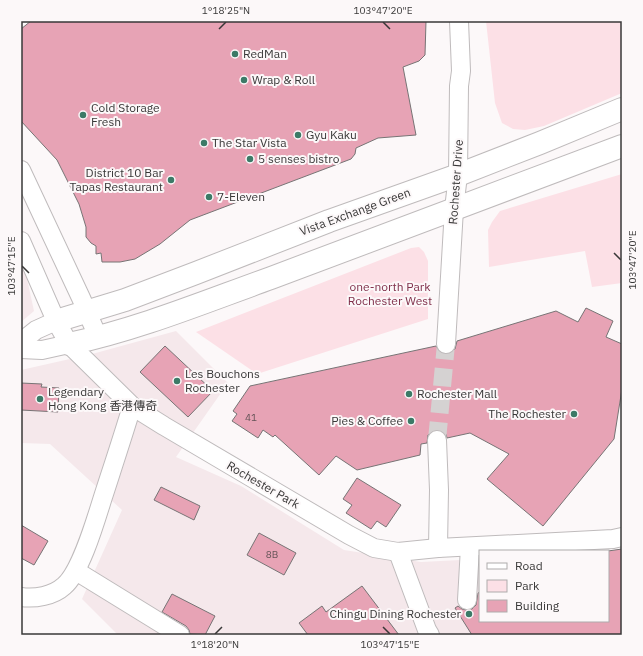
<svg xmlns="http://www.w3.org/2000/svg" width="643" height="656" font-family="'IBM Plex Sans','Noto Sans SC',sans-serif">
	<style>
		.built { fill: #f5e8eb }
		.green { fill: #fce0e6 }
		.building { fill: #e7a3b5; stroke: #777475 }
		.lines { fill: none; stroke-linecap: round; stroke-linejoin: round }
		.minor-tunnel { stroke: #d5d2d2; stroke-width: 18; stroke-dasharray: 18 9; stroke-linecap: butt }
		.minor-casing { stroke: #bfbbbc; stroke-width: 20 }
		.tertiary-casing { stroke: #bfbbbc; stroke-width: 24 }
		.minor { stroke: #fff; stroke-width: 18 }
		.tertiary { stroke: #fff; stroke-width: 22 }
		.ticks { fill: none; stroke: #393838; stroke-width: 1.5 }
		.poi-dot { fill: #3c7a67; stroke: #fcf8f9; stroke-width: 1.5 }
		.labels { text-anchor: middle; stroke-width: 4; stroke-linejoin: round; paint-order: stroke }
		.number-label { font-size: 10px; fill: #645357 }
		.poi-label { font-size: 12px; fill: #393838; stroke: #fcf8f9; text-anchor: start }
		.street-label { font-size: 12px; fill: #393838; stroke: #fcf8f9 }
		.park-label { font-size: 12px; fill: #80304b; stroke: #fcf8f9 }
		.neatline { fill: none; stroke: #393838; stroke-width: 1.5 }
		.ticks-label { font-size: 10px; text-anchor: middle; fill: #393838 }
	</style>
	<rect width="100%" height="100%" fill="#fcf8f9"/>
	<g class="built">
		<path d="M21 251 34 311 21 322Z"/>
		<path d="M176 331 228 383 176 457 241 486 344 550 421 562 480 559V621H608L607 551 622 549V635H118L82 599 122 510 50 444 21 443V370L92 354Z"/>
	</g>
	<g class="green">
		<path d="M486 21H622V93L544 126 525 130 513 129 502 123 495 103Z"/>
		<path d="M622 174V283L592 287 585 251 489 267 488 230 492 222 500 211Z"/>
		<path d="M419 247 424 252 428 261V319L257 374 196 332 411 248Z"/>
	</g>
	<g class="building">
		<path d="M31 21H426L425 55 419 61 403 67 416 135 378 138 356 148 355 154 351 159 190 220 160 244 135 259 120 262H102L101 253 96 254V246L91 243 86 237V227L79 204 57 160 21 121V29Z"/>
		<path d="M586 308 613 321 606 337 622 344V389L614 439 543 526 487 479 509 454 470 433 447 438 446 434 442 431 436 430 432 431 428 435 427 443 421 444 420 455 357 470 336 456 319 475 275 435 273 437 263 430 258 438 232 421 237 414 233 411 250 386 436 346 441 353 445 354H450L455 349 457 341 556 311 578 322Z"/>
		<path d="M165 346 213 391 188 417 140 372Z"/>
		<path d="M21 383 42 384 41 387 59 388 58 412 21 410Z"/>
		<path d="M357 478 401 505 386 527 377 521 371 529 346 513 352 505 343 499Z"/>
		<path d="M161 487 200 506 194 520 154 500Z"/>
		<path d="M21 525 48 541 34 565 21 558Z"/>
		<path d="M259 533 296 553 284 575 247 555Z"/>
		<path d="M622 549V635H472L455 608 458 606 462 609 466 610 472 609 476 605 478 593 480 592V621H608V551Z"/>
		<path d="M362 586 399 635H308L299 623 322 606 326 612Z"/>
		<path d="M172 594 215 616 205 635 190 634 189 630 186 626 162 612Z"/>
	</g>
	<g class="lines">
		<path class="minor-tunnel" d="M437 440 446 344"/>
		<g class="minor-casing">
			<g id="minor">
				<path d="M21 170 81 298 98 337"/>
				<path d="M21 241 56 321 69 344 132 406 164 426 349 535 374 548 398 552 438 548 613 539 622 537"/>
				<path d="M21 342 36 330 56 321"/>
				<path d="M446 344 454 209 458 175 459 86 461 71 459 21"/>
				<path d="M21 349 42 350 69 344"/>
				<path d="M437 440 439 490 438 548"/>
				<path d="M398 552 427 630 430 635"/>
				<path d="M76 571 180 635"/>
				<path d="M21 597C35 599 53 596 64 586 81 572 96 519 103 497 113 466 123 436 132 406"/>
				<path d="M467 600 470 547"/>
			</g>
		</g>
		<g class="tertiary-casing">
			<g id="tertiary">
				<path d="M56 321 125 300 196 273 329 221 458 175 540 143 622 109"/>
				<path d="M69 344C139 329 204 302 271 278 388 235 505 189 622 146"/>
			</g>
		</g>
		<use href="#minor" class="minor"/>
		<use href="#tertiary" class="tertiary"/>
	</g>
	<path class="ticks" d="M383 22 390 29M219 29 226 22M614 253 621 260M22 266 29 273M383 627 390 634M215 634 222 627"/>
	<g class="poi-dot">
		<circle cx="235" cy="54" r="4"/>
		<circle cx="244" cy="80" r="4"/>
		<circle cx="83" cy="115" r="4"/>
		<circle cx="298" cy="135" r="4"/>
		<circle cx="204" cy="143" r="4"/>
		<circle cx="250" cy="159" r="4"/>
		<circle cx="171" cy="180" r="4"/>
		<circle cx="209" cy="197" r="4"/>
		<circle cx="177" cy="381" r="4"/>
		<circle cx="409" cy="394" r="4"/>
		<circle cx="40" cy="399" r="4"/>
		<circle cx="574" cy="414" r="4"/>
		<circle cx="411" cy="421" r="4"/>
		<circle cx="469" cy="614" r="4"/>
	</g>
	<g class="labels">
		<g class="number-label">
			<text x="251" y="421">41</text>
			<text x="272" y="558">8B</text>
		</g>
		<g class="poi-label">
			<text x="243" y="58">RedMan</text>
			<text x="252" y="84">Wrap &amp; Roll</text>
			<text x="91" y="112">Cold Storage<tspan x="91" dy="14">Fresh</tspan></text>
			<text x="306" y="139">Gyu Kaku</text>
			<text x="212" y="147">The Star Vista</text>
			<text x="258" y="163">5 senses bistro</text>
			<text x="163" y="177" text-anchor="end">District 10 Bar<tspan x="163" dy="14">Tapas Restaurant</tspan></text>
			<text x="217" y="201">7-Eleven</text>
			<text x="185" y="378">Les Bouchons<tspan x="185" dy="14">Rochester</tspan></text>
			<text x="48" y="396">Legendary<tspan x="48" dy="14">Hong Kong 香港傳奇</tspan></text>
			<text x="417" y="398">Rochester Mall</text>
			<text x="566" y="418" text-anchor="end">The Rochester</text>
			<text x="403" y="425" text-anchor="end">Pies &amp; Coffee</text>
			<text x="461" y="618" text-anchor="end">Chingu Dining Rochester</text>
		</g>
		<g class="street-label">
			<text transform="translate(456 182) rotate(-86)" y="4">Rochester Drive</text>
			<text transform="translate(355 212) rotate(-20)" y="4">Vista Exchange Green</text>
			<text transform="translate(263 485) rotate(30)" y="4">Rochester Park</text>
		</g>
		<g class="park-label">
			<text x="390" y="291">one-north Park<tspan x="390" dy="14">Rochester West</tspan></text>
		</g>
	</g>
	<rect width="643" height="656" fill="none" stroke="#fcf8f9" stroke-width="44"/>
	<rect x="479" y="550" width="130" height="72" fill="#fcf8f9" stroke="#aeabac"/>
	<rect x="487" y="563" width="20" height="6" fill="#ffffff" stroke="#aeabac"/>
	<text x="515" y="570" font-size="12" fill="#393838">Road</text>
	<rect x="487" y="580" width="20" height="12" fill="#fce0e6" stroke="#aeabac"/>
	<text x="515" y="590" font-size="12" fill="#393838">Park</text>
	<rect x="487" y="600" width="20" height="12" fill="#e7a3b5" stroke="#aeabac"/>
	<text x="515" y="610" font-size="12" fill="#393838">Building</text>
	<rect x="22" y="22" width="599" height="612" class="neatline"/>
	<g class="ticks-label">
		<text x="226" y="14">1°18'25"N</text>
		<text x="383" y="14">103°47'20"E</text>
		<text transform="translate(632 260) rotate(-90)" y="4">103°47'20"E</text>
		<text transform="translate(11 266) rotate(-90)" y="4">103°47'15"E</text>
		<text x="215" y="648">1°18'20"N</text>
		<text x="390" y="648">103°47'15"E</text>
	</g>
</svg>
